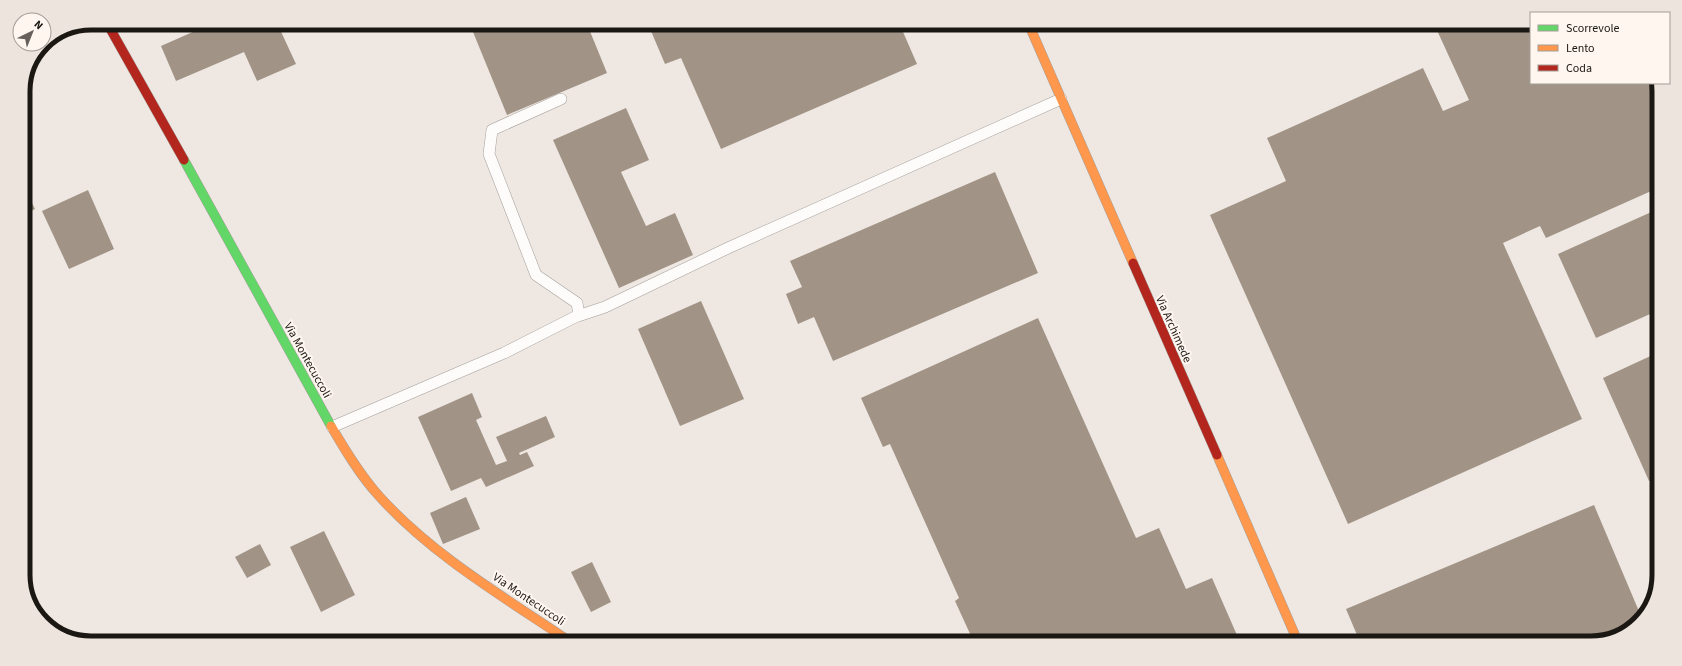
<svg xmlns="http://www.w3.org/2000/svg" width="1682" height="666" font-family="'Source Sans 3',sans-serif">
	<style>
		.building { fill: #a19487 }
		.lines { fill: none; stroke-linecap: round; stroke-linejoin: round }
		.lane-casing { stroke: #a49f9a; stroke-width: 12 }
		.fast-casing { stroke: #a49f9a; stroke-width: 10 }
		.slow-casing { stroke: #a49f9a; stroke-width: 10 }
		.jam-casing { stroke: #a49f9a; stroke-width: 10 }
		.lane { stroke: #fdfcfb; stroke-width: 11 }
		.fast { stroke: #63d668; stroke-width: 9 }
		.slow { stroke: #ff974d; stroke-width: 9 }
		.jam { stroke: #b3261e; stroke-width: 9 }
		.labels { text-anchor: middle; stroke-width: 4; stroke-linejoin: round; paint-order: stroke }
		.street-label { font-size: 12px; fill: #1b1713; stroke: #fef6ef }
		.rim { fill: none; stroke: #1b1713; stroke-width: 5 }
	</style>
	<rect width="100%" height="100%" fill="#efe8e2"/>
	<g class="building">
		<path d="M213 23H277L296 64 257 81 244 52 176 81 161 46Z"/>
		<path d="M492 24H587L607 73 507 115 473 32Z"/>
		<path d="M648 24 900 25 917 64 721 149 681 58 665 64Z"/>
		<path d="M1435 26H1531V83H1658V188L1546 238 1540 226 1503 243 1582 419 1348 524 1210 215 1286 181 1267 138 1423 68 1443 111 1469 100Z"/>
		<path d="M626 108 649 160 621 172 646 226 675 213 693 255 619 288 553 140Z"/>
		<path d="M995 172 1038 273 833 361 814 317 798 324 786 294 802 287 790 261Z"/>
		<path d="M88 190 114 249 69 269 42 211Z"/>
		<path d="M26 191 35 209 23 215V193Z"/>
		<path d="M1658 209 1657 311 1596 338 1558 254Z"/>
		<path d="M701 301 744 399 680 426 638 329Z"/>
		<path d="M1038 318 1136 538 1159 528 1186 589 1212 578 1240 642H982L979 635 972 638 955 601 959 598 890 444 883 447 861 398Z"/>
		<path d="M1657 353 1656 478 1649 481 1603 378Z"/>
		<path d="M472 393 482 417 476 420 496 465 507 461 496 437 546 416 555 437 519 453 520 455 527 452 534 466 486 487 481 478 451 491 418 417Z"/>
		<path d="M466 497 480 529 443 544 430 513Z"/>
		<path d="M1594 505 1641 616 1634 625 1592 643 1360 642 1346 609Z"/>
		<path d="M324 531 355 595 321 612 290 547Z"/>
		<path d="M260 544 271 565 247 578 235 557Z"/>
		<path d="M592 562 611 602 591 612 571 572Z"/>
		<path d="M291 634 294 640H280Z"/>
	</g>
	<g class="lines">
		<g class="lane-casing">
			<g id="lane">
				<path d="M578 316 605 307 728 248 1061 99"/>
				<path d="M332 427 504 353 579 315 577 303 536 275 489 154 492 130 561 99"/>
			</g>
		</g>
		<g class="fast-casing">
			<path id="fast" d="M184 160 331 426"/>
		</g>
		<g class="slow-casing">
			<g id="slow">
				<path d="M1029 25 1133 263"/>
				<path d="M331 426C345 450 360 475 379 496 432 555 504 597 569 641"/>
				<path d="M1217 455 1298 642"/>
			</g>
		</g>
		<g class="jam-casing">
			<g id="jam">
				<path d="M107 23 184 160"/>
				<path d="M1133 263 1217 455"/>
			</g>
		</g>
		<use href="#lane" class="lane"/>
		<use href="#fast" class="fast"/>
		<use href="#slow" class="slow"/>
		<use href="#jam" class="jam"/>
	</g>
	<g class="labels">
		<g class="street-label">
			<text transform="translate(1174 329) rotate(66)" y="4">Via Archimede</text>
			<text transform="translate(308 360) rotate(61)" y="4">Via Montecuccoli</text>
			<text transform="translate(529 599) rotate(34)" y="4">Via Montecuccoli</text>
		</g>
	</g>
	<path d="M0 0H1682V666H0ZM91 30H1591A61 61 0 0 1 1652 91V575A61 61 0 0 1 1591 636H91A61 61 0 0 1 30 575V91A61 61 0 0 1 91 30Z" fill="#ece4dd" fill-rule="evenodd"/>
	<path class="rim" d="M91 30H1591A61 61 0 0 1 1652 91V575A61 61 0 0 1 1591 636H91A61 61 0 0 1 30 575V91A61 61 0 0 1 91 30Z"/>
	<rect x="1530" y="12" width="140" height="72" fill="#fef6ef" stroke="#a39d97"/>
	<rect x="1538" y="25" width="20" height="6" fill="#63d668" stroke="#a39d97"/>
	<text x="1566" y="32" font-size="12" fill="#1b1713">Scorrevole</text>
	<rect x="1538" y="45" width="20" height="6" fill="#ff974d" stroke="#a39d97"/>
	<text x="1566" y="52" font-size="12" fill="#1b1713">Lento</text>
	<rect x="1538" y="65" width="20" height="6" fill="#b3261e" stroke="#a39d97"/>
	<text x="1566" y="72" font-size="12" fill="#1b1713">Coda</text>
	<g transform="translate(32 32) rotate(43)"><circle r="19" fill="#fef6ef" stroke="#a39d97"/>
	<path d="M0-3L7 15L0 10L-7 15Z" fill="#65605b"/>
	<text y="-6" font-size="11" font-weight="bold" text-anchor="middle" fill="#1b1713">N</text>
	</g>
</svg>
